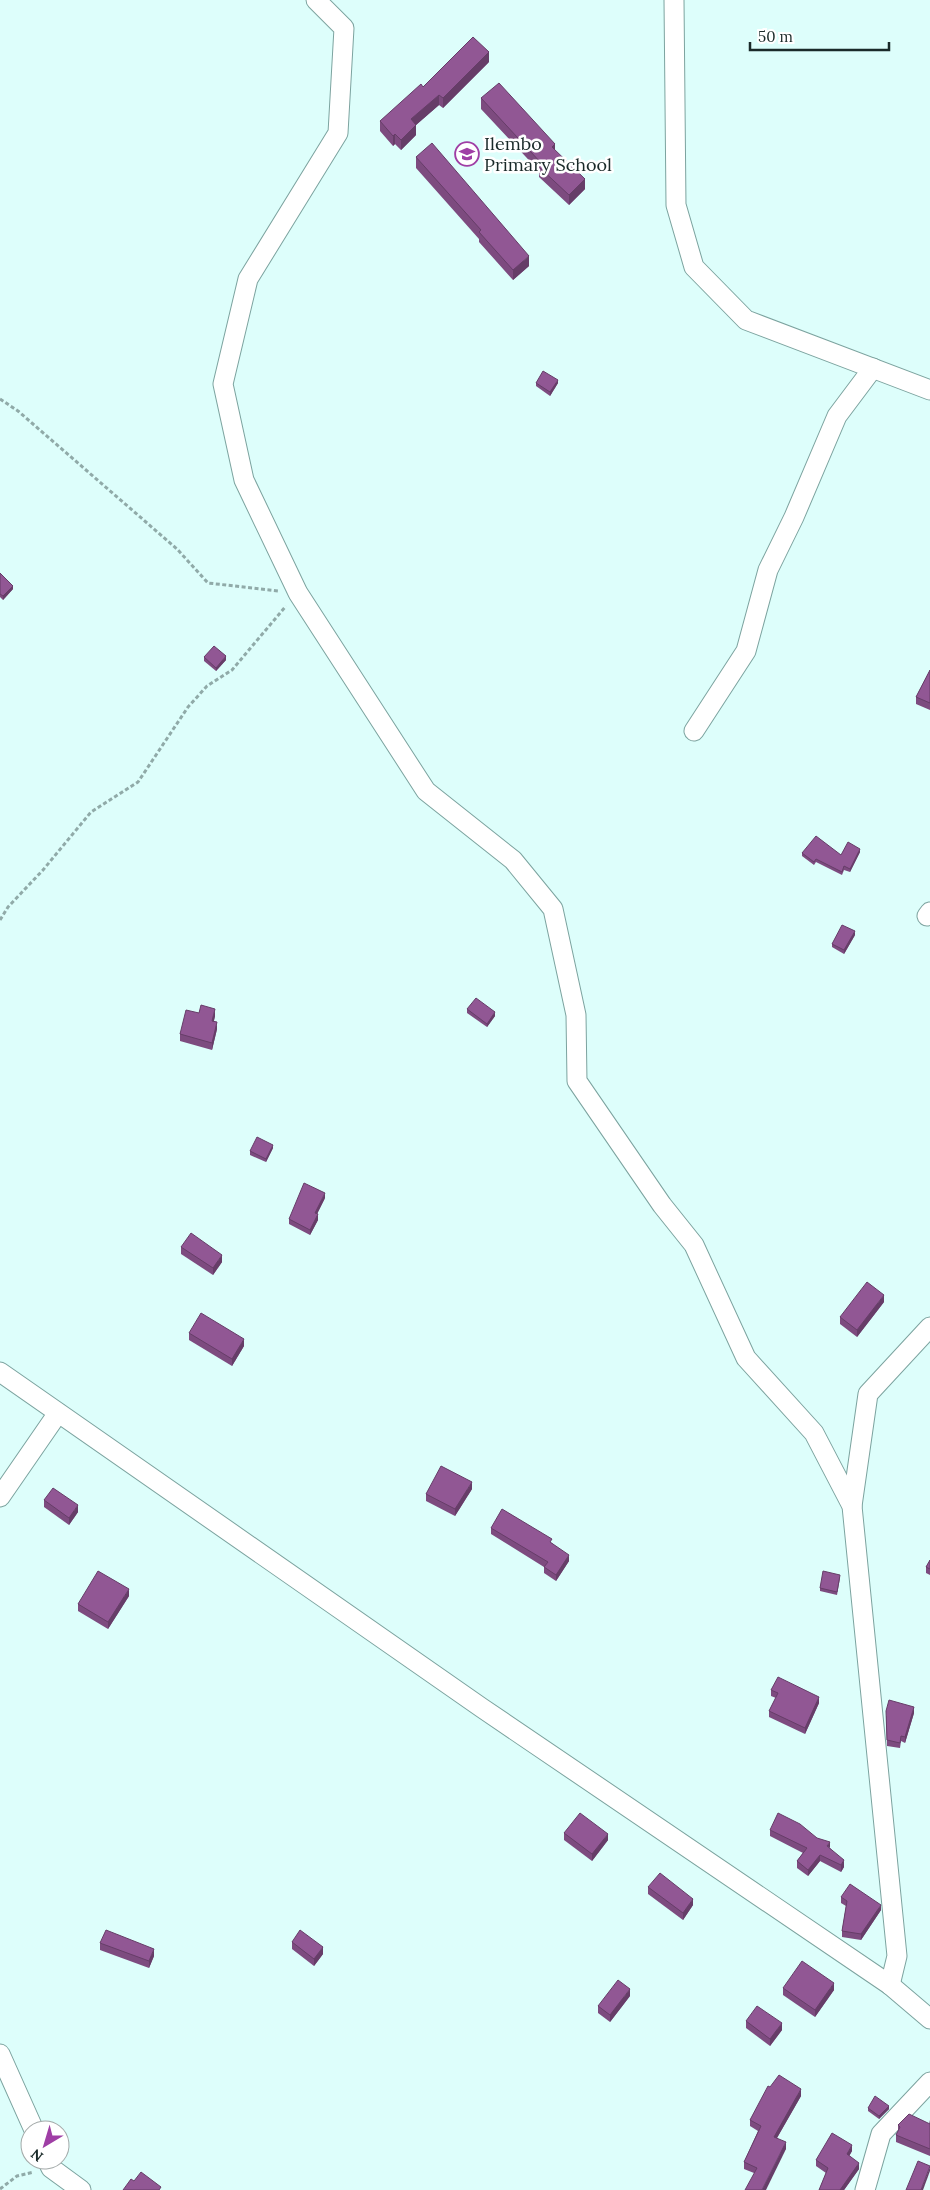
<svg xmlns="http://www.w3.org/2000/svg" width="930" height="2190" font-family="Lora,serif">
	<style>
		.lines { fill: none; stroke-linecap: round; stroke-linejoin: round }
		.street-casing { stroke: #7ca39f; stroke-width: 21 }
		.path { stroke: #90aaa8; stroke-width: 3; stroke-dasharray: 4 2.5; stroke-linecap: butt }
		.street { stroke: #fff; stroke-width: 19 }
		.wall { fill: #7d4b7f }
		.shaded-wall { fill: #663d68 }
		.building { fill: #915794; stroke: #663d68 }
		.labels { text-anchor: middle; stroke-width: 5; stroke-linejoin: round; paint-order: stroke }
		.poi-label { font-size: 18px; fill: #1a2a29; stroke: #fff; text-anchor: start }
	</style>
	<rect width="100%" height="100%" fill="#ddfefb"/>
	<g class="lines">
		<g class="street-casing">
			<g id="street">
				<path d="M316 0 344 28 338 133 248 279 223 384 244 480 298 593 426 791 513 860 553 909 576 1015 577 1081 662 1205 694 1245 746 1358 814 1433 852 1506 897 1956 890 1985"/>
				<path d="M674 0 676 205 694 267 746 320 930 390"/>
				<path d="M694 731 746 651 768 570 794 517 837 416 873 368"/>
				<path d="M927 916 930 912"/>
				<path d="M0 1372 482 1708 890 1985 930 2019"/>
				<path d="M0 1497 58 1413"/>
				<path d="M852 1506 868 1394 930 1327"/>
				<path d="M0 2054 34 2130"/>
				<path d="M47 2160 51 2168 81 2190"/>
				<path d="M865 2190 881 2134 930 2082"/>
			</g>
		</g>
		<g class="path">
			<path d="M0 399 18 411 177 549 208 583 278 591"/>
			<path d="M0 920 8 907 43 870 91 812 138 782 188 707 207 686 232 670 286 606"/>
			<path d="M0 2189 17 2176 34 2172"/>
		</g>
		<use href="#street" class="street"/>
	</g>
	<g class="wall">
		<path d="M489 62 443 108 439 105 416 125V135L401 150 395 144 393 146 380 131V121L423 87Z"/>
		<path d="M481 98 555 151 585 189 569 205 539 177V171L481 109Z"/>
		<path d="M416 157 529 266 513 280 479 242V239L416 168Z"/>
		<path d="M536 383H558L550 396 536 386Z"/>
		<path d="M0 573 13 589 3 600 0 597Z"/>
		<path d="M204 657 226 660 216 671 204 661Z"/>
		<path d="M930 670V710L916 704V697Z"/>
		<path d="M860 852 850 872 844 870 842 875 816 862 814 865 802 856V853L841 855Z"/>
		<path d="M855 935 844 954 832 947V944Z"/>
		<path d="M467 1009 495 1016 487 1027 467 1013Z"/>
		<path d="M199 1013 215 1016 214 1021 217 1029 212 1050 180 1041V1034Z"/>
		<path d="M273 1148 266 1162 250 1155V1151Z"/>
		<path d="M325 1198 317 1214 318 1220 310 1235 289 1224V1219Z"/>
		<path d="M181 1247 222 1262 213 1275 181 1254Z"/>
		<path d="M884 1302 857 1337 840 1324V1317Z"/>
		<path d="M189 1333 244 1346 232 1366 189 1340Z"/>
		<path d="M472 1489 455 1516 426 1501V1494Z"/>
		<path d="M44 1500 78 1512 69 1525 44 1507Z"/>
		<path d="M491 1528 552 1543 569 1561 556 1581 544 1573V1567L491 1534Z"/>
		<path d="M930 1560V1575L926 1573V1567Z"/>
		<path d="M840 1578 837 1595 820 1591V1588Z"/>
		<path d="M129 1596 108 1629 78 1611V1604Z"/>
		<path d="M771 1690 819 1703 805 1734 769 1717V1711L776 1698 771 1696Z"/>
		<path d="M914 1713 905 1743 901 1741 900 1748 887 1746 886 1716Z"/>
		<path d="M770 1830 830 1848 844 1867 841 1872 820 1861 808 1876 797 1868V1861L803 1853 770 1836Z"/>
		<path d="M564 1833 608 1840 592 1861 564 1840Z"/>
		<path d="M648 1887 693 1905 683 1920 648 1894Z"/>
		<path d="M841 1897 881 1910 861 1940 842 1937V1931L846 1906 841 1903Z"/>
		<path d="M292 1942 323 1954 314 1966 292 1949Z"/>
		<path d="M100 1943 154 1956 149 1968 100 1950Z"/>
		<path d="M783 1988 834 1990 815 2017 783 1995Z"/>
		<path d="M630 1996 610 2022 598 2013V2006Z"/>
		<path d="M746 2021 782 2030 770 2046 746 2028Z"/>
		<path d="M770 2087 801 2096 777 2138 786 2149 754 2173 744 2169V2162L758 2131 750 2126V2120Z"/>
		<path d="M868 2108 889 2109 879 2119 868 2111Z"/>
		<path d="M930 2120V2156L896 2142V2135L898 2131V2125L929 2124Z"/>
		<path d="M852 2151 849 2156 859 2169 844 2190H819L826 2173 816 2166V2160Z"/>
	</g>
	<g class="shaded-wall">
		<path d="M489 52V62L443 108V98Z"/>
		<path d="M439 95V105L416 125V135L401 150V140L411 119Z"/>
		<path d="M395 134V144L393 146V136Z"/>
		<path d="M555 144V154L552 147Z"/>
		<path d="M585 179V189L569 205V195Z"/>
		<path d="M529 256V266L513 280V270Z"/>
		<path d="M558 380V383L550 396V392Z"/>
		<path d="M13 586V589L3 600V596Z"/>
		<path d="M226 656V660L216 671V668Z"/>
		<path d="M860 849V852L850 872V869Z"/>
		<path d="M855 931V935L844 954V950Z"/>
		<path d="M215 1009V1016L212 1027V1021Z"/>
		<path d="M495 1012V1016L487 1027V1024Z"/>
		<path d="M217 1022V1029L212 1050V1043Z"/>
		<path d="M273 1145V1148L266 1162V1159Z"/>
		<path d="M325 1193V1198L315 1218V1213Z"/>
		<path d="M318 1214V1220L310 1235V1230Z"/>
		<path d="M222 1255V1262L213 1275V1268Z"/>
		<path d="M884 1295V1302L857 1337V1330Z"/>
		<path d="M244 1339V1346L232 1366V1359Z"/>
		<path d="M472 1482V1489L455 1516V1509Z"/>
		<path d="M78 1505V1512L69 1525V1518Z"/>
		<path d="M569 1555V1561L556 1581V1575Z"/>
		<path d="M129 1589V1596L108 1629V1622Z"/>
		<path d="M819 1697V1703L805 1734V1728Z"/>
		<path d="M914 1707V1713L905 1743V1737Z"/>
		<path d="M608 1834V1840L592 1861V1854Z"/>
		<path d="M830 1842V1848L827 1846Z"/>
		<path d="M820 1855V1861L808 1876V1870Z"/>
		<path d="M844 1860V1867L841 1872V1865Z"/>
		<path d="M693 1899V1905L683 1920V1913Z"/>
		<path d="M881 1905V1910L861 1940V1934Z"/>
		<path d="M323 1947V1954L314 1966V1959Z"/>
		<path d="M154 1949V1956L149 1968V1961Z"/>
		<path d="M834 1983V1990L815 2017V2010Z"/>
		<path d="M630 1989V1996L610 2022V2015Z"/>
		<path d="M782 2023V2030L770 2046V2039Z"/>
		<path d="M801 2089V2096L774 2143V2137Z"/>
		<path d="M889 2106V2109L879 2119V2116Z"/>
		<path d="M786 2142V2149L766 2190H762Z"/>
		<path d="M852 2145V2151L847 2160V2154Z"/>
		<path d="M859 2163V2169L844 2190H840Z"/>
		<path d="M930 2167V2171L923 2190H921Z"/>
	</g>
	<g class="building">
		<path d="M473 37 489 52 443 98 439 95 411 119 416 125 401 140 395 134 393 136 380 121 421 84 423 87Z"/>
		<path d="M499 83 555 144 552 147 585 179 569 195 539 167 542 164 481 98Z"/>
		<path d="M432 143 529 256 513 270 479 232 481 230 416 157Z"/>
		<path d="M543 371 558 380 550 392 536 383Z"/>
		<path d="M0 573 13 586 3 596 0 594Z"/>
		<path d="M214 646 226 656 216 668 204 657Z"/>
		<path d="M930 670V703L916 697Z"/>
		<path d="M816 836 841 855 848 842 860 849 850 869 844 866 842 872 816 859 814 862 802 853Z"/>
		<path d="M842 925 855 931 844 950 832 944Z"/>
		<path d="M476 998 495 1012 487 1024 467 1009Z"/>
		<path d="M201 1005 215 1009 212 1021 217 1022 212 1043 180 1034 186 1010 199 1013Z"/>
		<path d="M257 1137 273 1145 266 1159 250 1151Z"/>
		<path d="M304 1183 325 1193 315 1213 318 1214 310 1230 289 1219Z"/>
		<path d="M191 1233 222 1255 213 1268 181 1247Z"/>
		<path d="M867 1282 884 1295 857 1330 840 1317Z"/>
		<path d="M201 1313 244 1339 232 1359 189 1333Z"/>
		<path d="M441 1466 472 1482 455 1509 426 1494Z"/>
		<path d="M53 1488 78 1505 69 1518 44 1500Z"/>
		<path d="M502 1509 552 1539 550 1542 569 1555 556 1575 544 1567 548 1562 491 1528Z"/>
		<path d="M930 1560V1569L926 1567Z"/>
		<path d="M98 1571 129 1589 108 1622 78 1604Z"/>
		<path d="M823 1571 840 1575 837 1592 820 1588Z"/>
		<path d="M778 1677 819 1697 805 1728 769 1711 778 1693 771 1690Z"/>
		<path d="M889 1700 914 1707 905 1737 901 1736 900 1743 887 1740 886 1711Z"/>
		<path d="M580 1813 608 1834 592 1854 564 1833Z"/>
		<path d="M778 1813 800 1824 817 1838 830 1842 827 1846 844 1860 841 1865 820 1855 808 1870 797 1861 807 1848 770 1830Z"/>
		<path d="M660 1873 693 1899 683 1913 648 1887Z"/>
		<path d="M850 1884 881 1905 861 1934 842 1931 847 1901 841 1897Z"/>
		<path d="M106 1930 154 1949 149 1961 100 1943Z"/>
		<path d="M300 1930 323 1947 314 1959 292 1942Z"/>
		<path d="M802 1961 834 1983 815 2010 783 1988Z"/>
		<path d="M618 1980 630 1989 610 2015 598 2006Z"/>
		<path d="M757 2006 782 2023 770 2039 746 2021Z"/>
		<path d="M779 2075 801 2089 774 2137 786 2142 762 2190H745L757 2168 744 2162 761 2126 750 2120 768 2086 770 2087Z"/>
		<path d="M875 2096 889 2106 879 2116 868 2108Z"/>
		<path d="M909 2114 930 2124V2149L896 2135 900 2127 898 2125Z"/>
		<path d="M832 2133 852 2145 847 2154 859 2163 840 2190H841H819L828 2168 816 2160Z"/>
		<path d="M918 2161 930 2166 921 2190H906Z"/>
		<path d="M141 2172 161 2187 159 2190H123L131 2179 134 2181Z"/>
	</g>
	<defs>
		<g id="school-ring" transform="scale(1.25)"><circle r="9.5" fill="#fff" stroke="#9f3ea5" stroke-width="1.5"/><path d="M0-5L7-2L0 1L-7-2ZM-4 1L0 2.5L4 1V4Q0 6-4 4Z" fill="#9f3ea5"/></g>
	</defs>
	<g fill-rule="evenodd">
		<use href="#school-ring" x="467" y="154"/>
	</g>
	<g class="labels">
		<g class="poi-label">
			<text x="484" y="150">Ilembo<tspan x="484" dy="21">Primary School</tspan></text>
		</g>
	</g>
	<g transform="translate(45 2145) rotate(218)"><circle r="24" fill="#ffffff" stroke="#a3aaa9"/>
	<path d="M0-4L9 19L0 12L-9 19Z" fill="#9f3ea5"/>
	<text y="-8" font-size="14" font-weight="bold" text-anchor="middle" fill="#1a2a29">N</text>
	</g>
	<path d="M750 42v8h139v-8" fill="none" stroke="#1a2a29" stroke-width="2.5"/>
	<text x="758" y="42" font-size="15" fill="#1a2a29" stroke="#ffffff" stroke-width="4" paint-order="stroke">50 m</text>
</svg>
